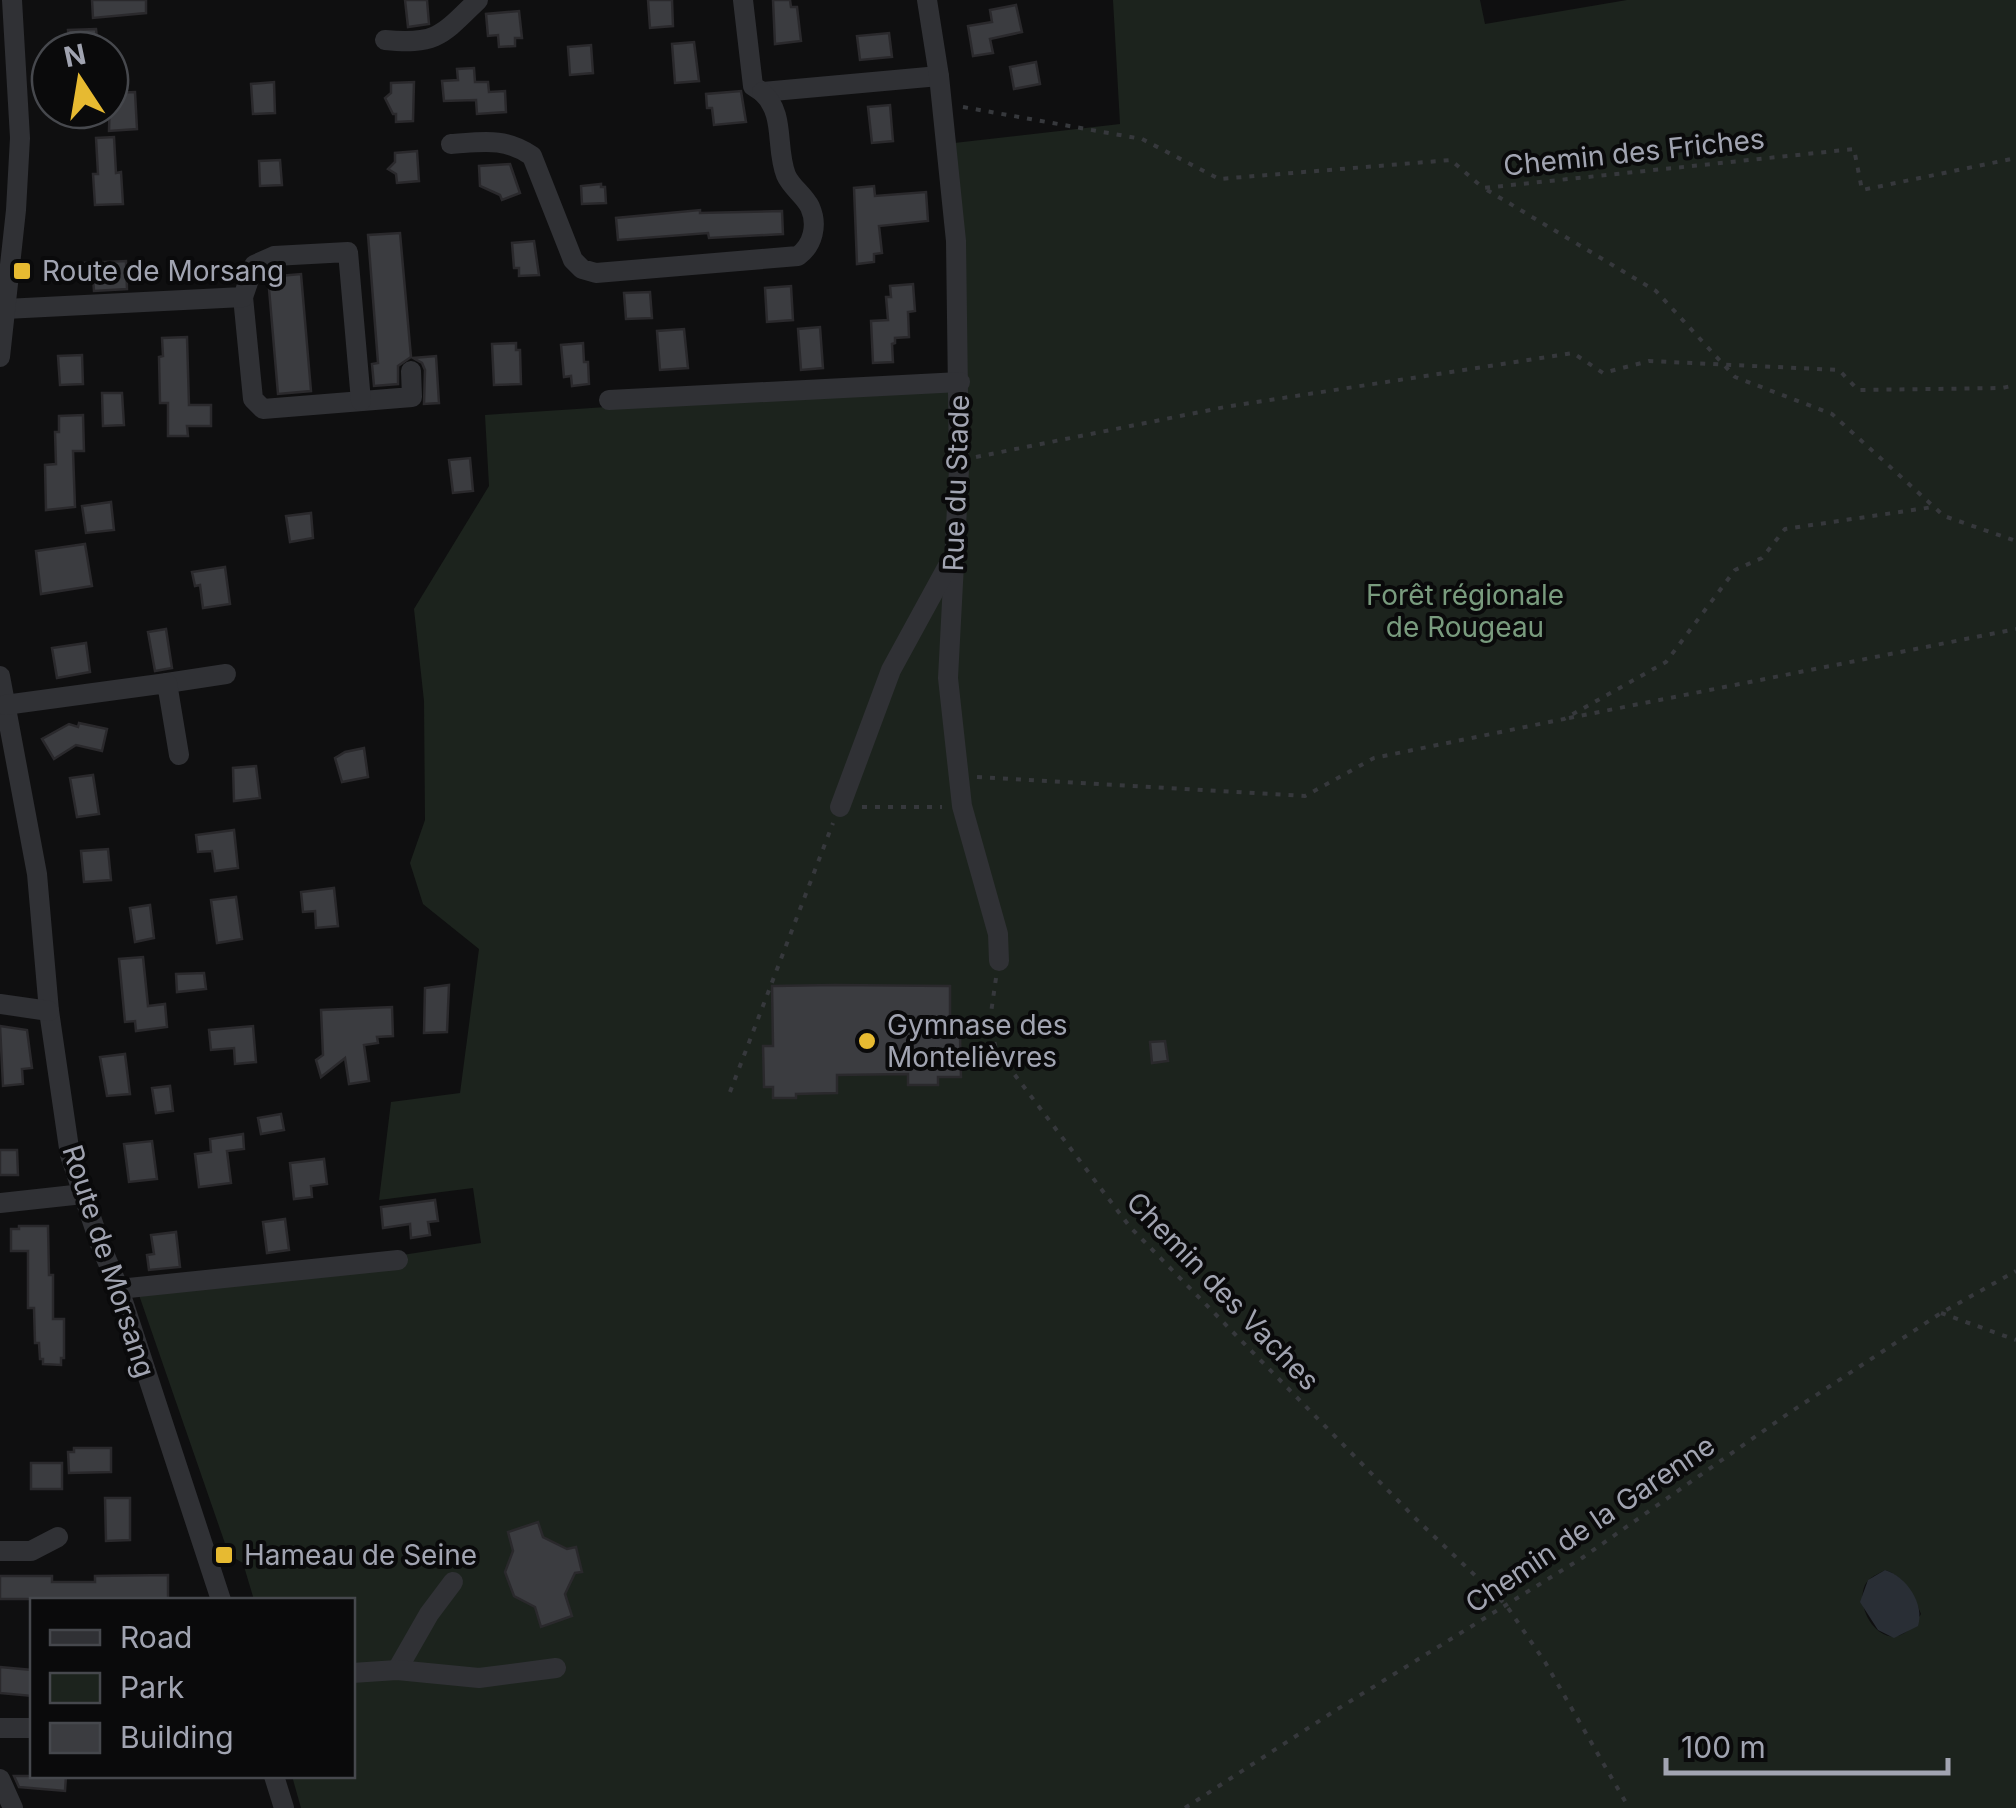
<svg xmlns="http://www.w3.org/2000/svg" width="2016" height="1808" font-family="Inter,sans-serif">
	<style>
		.green { fill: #1c231d; fill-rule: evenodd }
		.water { fill: #292e35 }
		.building { fill: #3b3c40; stroke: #2a292c; stroke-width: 2.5 }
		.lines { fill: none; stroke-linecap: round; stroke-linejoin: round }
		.path { stroke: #36383c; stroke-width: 4; stroke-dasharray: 5 8; stroke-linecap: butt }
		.minor { stroke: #303135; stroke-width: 20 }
		.poi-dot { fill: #e7ba31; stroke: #0a0a0b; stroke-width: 4 }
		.labels { text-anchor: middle; stroke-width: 8; stroke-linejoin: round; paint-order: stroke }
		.street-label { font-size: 28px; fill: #a1a4b1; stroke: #0a0a0b }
		.poi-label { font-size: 28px; fill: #a1a4b1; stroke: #0a0a0b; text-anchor: start }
		.park-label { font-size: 28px; fill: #799b7e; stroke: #0a0a0b }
	</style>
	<rect width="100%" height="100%" fill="#0f0f10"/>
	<path class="green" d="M1113 0H1480L1485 24 1627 0H2016V1808H301L292 1776H352V1600H254L243 1563 229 1555 139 1295 481 1243 473 1188 379 1200 391 1102 460 1093 479 949 423 904 410 863 425 820 424 701 414 609 489 486 485 415 713 400 959 391 954 143 1120 124ZM1885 1570C1904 1576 1914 1595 1921 1614 1892 1667 1852 1613 1865 1585 1869 1577 1878 1574 1885 1570Z"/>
	<path class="water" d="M1885 1570C1906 1576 1925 1604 1918 1626L1894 1638 1878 1630 1860 1602 1868 1580Z"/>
	<g class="building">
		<path d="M92 0H146V13L93 18Z"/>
		<path d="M405 0H427L429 24 408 27Z"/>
		<path d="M648 0H672L673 26 650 28Z"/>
		<path d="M773 0H790L791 7H797L801 41 775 44Z"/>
		<path d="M1016 5 1022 32 990 39 993 53 973 56 968 26 992 22 990 10Z"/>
		<path d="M519 11 522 38H515V46L499 47 498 35 488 36 486 14Z"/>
		<path d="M96 29 98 48 70 49 68 30Z"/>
		<path d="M889 33 892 57 860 60 857 36Z"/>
		<path d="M694 42 699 81 675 83 672 44Z"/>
		<path d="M591 45 593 73 570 75 568 47Z"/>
		<path d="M1036 62 1040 84 1014 89 1010 67Z"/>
		<path d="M474 68 475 82H488L489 92 505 91 506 112 477 114 476 100 444 101 442 81 458 80 457 69Z"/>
		<path d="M274 82 275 113 253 114 251 84Z"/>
		<path d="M414 82 413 121 396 122V114H393L385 98 391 93V83Z"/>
		<path d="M741 91 746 122 714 125 712 108H707L706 94Z"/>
		<path d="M135 92 137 129 109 131 110 93Z"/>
		<path d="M890 105 893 141 872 143 868 107Z"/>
		<path d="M114 137 116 173 121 172 123 204 95 205 93 174H98L96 138Z"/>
		<path d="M417 151 419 181 397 183 396 174 388 169 395 162V153Z"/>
		<path d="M280 160 282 185 260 186 259 161Z"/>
		<path d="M510 164 520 193 502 200 500 195 480 186 479 166Z"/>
		<path d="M601 184V187H605L606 203 582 204 581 186Z"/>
		<path d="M874 186 875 196 926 192 928 221 879 226 882 253 874 254V262L857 264 854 188Z"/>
		<path d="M700 210V213L782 211 783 234 709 238 708 233 618 240 616 218Z"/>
		<path d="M400 233 411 357 398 366V384L374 386 372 364 378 363 368 235Z"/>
		<path d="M534 241 539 275 519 276V268H514L512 243Z"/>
		<path d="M126 261 127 289 94 291 93 277H84L83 263Z"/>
		<path d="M301 274 311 391 278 394 268 277Z"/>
		<path d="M913 284 915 311 908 312 909 337 895 338V343L892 344 893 362 873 363 871 321 888 320 886 297H891L890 286Z"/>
		<path d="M791 286 793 320 767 322 765 288Z"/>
		<path d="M650 292 652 318 626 319 624 293Z"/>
		<path d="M820 327 823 368 801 370 798 329Z"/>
		<path d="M684 329 688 368 660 370 657 331Z"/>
		<path d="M187 337 189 405H211V426H187L188 436H168V403H160L159 357 163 356 162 338Z"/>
		<path d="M516 343V350H520L521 384 494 385 492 344Z"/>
		<path d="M583 343 584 362H588L589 384 572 386 571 376 564 377 561 345Z"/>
		<path d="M82 355 83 384 60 385 58 356Z"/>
		<path d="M436 356 439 403 424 404 425 370 422 363 413 358Z"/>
		<path d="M102 393H122L124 425 103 426Z"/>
		<path d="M83 415 84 451H73L75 507 46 510 45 465 56 464 55 432H59V416Z"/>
		<path d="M470 458 473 491 453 493 449 460Z"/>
		<path d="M111 502 114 530 86 533 82 506Z"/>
		<path d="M311 513 313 538 290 542 286 516Z"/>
		<path d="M85 544 92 586 41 594 36 551Z"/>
		<path d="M225 567 230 604 203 608 200 585 195 586 192 572Z"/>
		<path d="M166 629 172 668 155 671 148 632Z"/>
		<path d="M86 643 90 672 57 678 52 648Z"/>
		<path d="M79 723 107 729 102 751 76 745 54 759 42 739 69 724 78 727Z"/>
		<path d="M364 748 368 777 342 782 335 758 345 752Z"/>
		<path d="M256 766 260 798 234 801 233 768Z"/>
		<path d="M93 775 99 814 77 817 70 778Z"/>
		<path d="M234 830 238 868 215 871 212 851 198 852 196 835Z"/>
		<path d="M108 849 111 880 84 882 81 851Z"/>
		<path d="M334 888 338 926 316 928 315 911 303 912 301 892Z"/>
		<path d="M236 897 242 939 217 943 211 900Z"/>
		<path d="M150 905 154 938 135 942 130 908Z"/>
		<path d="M143 957 148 1006 165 1004 167 1027 136 1031 135 1021 125 1022 119 959Z"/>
		<path d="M204 973 206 989 177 992 176 974Z"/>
		<path d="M449 985 447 1032 424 1033 425 988Z"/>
		<path d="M835 985 950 986V1036H960L961 1077H938V1085H908V1074L837 1075V1093L796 1094V1098H773V1087H764L763 1046H773L772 986Z"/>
		<path d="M392 1007 393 1036 377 1037 378 1043 364 1045 369 1081 349 1084 345 1058 321 1077 316 1060 323 1055 321 1010Z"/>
		<path d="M0 1026 27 1030 32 1068 22 1069 23 1084 3 1086Z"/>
		<path d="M253 1026 256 1062 235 1064 234 1048 211 1050 209 1030Z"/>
		<path d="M1165 1041 1168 1061 1152 1063 1150 1042Z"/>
		<path d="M125 1054 130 1094 107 1096 100 1057Z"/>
		<path d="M170 1086 173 1111 156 1113 152 1088Z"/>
		<path d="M281 1114 284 1130 261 1134 258 1118Z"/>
		<path d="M243 1134 244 1149 227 1151 231 1183 199 1187 195 1154 211 1152 210 1139Z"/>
		<path d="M152 1141 157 1179 129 1182 124 1144Z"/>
		<path d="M0 1150H17L18 1175H0Z"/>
		<path d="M324 1159 327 1184 311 1186 312 1197 294 1199 290 1163Z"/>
		<path d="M435 1200 438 1221 428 1222 430 1235 411 1238 410 1224 383 1228 381 1207Z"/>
		<path d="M285 1219 289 1250 267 1253 263 1222Z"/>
		<path d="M19 1226H48L49 1275H53V1319H64V1358H61V1365L43 1364V1359H40L39 1343H35L34 1308H28V1251H11V1229H19Z"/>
		<path d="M176 1232 180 1267 149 1270 147 1255 154 1254 151 1235Z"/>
		<path d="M74 1448H111V1472L69 1473 68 1452H74Z"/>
		<rect x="31" y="1463" width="31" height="26"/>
		<path d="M105 1498H130V1540L106 1541Z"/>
		<path d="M538 1522 543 1537 567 1549 576 1547 582 1572 575 1573 565 1594 572 1616 541 1627 535 1607 514 1596 505 1572 513 1551 508 1532Z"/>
		<path d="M168 1575V1599H0V1576H52V1582H95V1576Z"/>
		<path d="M0 1667 32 1670V1696L0 1693Z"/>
		<path d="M14 1776H66L65 1791 19 1787Z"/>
	</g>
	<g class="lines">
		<g class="path">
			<path d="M963 107 1142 139 1219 179 1451 160 1483 188 1854 149 1862 190 2016 158"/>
			<path d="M1487 190 1656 291 1735 377 1832 414 1944 516 2016 541"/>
			<path d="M976 457 1225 407 1573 353 1603 373 1649 361 1839 370 1858 390 2002 388 2016 385"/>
			<path d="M1569 718 2016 629"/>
			<path d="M977 777 1305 796 1374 758 1564 719 1666 662 1735 570 1762 558 1785 529 1933 507"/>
			<path d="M862 807H942"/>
			<path d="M996 978 990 1020 996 1050 1130 1227 1416 1519 1506 1605 1545 1662 1629 1808"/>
			<path d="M730 1092 833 823"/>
			<path d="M1941 1313 2016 1340"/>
			<path d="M1185 1808 1336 1710 1582 1558 1789 1413 1941 1313 2016 1271"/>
		</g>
		<g class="minor">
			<path d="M743 0 753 86 762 92 939 76"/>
			<path d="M927 0 939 76 956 241 959 469 948 678 962 806 998 934 999 961"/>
			<path d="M385 40C437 45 442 35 478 0"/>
			<path d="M451 144C482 142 505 137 532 156L573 260 582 269 596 273 798 256C813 245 818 225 810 207 804 195 791 187 786 175 775 147 786 114 762 92"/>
			<path d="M243 297 253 399 263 409 412 397 411 371"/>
			<path d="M5 309 243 297 254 265 274 256 348 252 361 401"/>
			<path d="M0 357 16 210 20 138 12 0"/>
			<path d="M609 400 960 382"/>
			<path d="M0 676 37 874 49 1011 70 1155 100 1244 119 1289 221 1600"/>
			<path d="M167 683 226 674"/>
			<path d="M5 705 167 683 179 755"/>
			<path d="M840 807 891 670 950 562"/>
			<path d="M0 1004 49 1011"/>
			<path d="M0 1203 83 1194"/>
			<path d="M119 1289 398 1260"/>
			<path d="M0 1551H31L58 1537"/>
			<path d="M397 1670 429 1614 453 1582"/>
			<path d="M352 1673 397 1670 479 1678 556 1668"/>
			<path d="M0 1728H32"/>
			<path d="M274 1776 284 1808"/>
			<path d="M0 1779 13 1808"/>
		</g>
	</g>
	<g class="poi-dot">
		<rect x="12" y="261" width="20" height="20" rx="5"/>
		<circle cx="867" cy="1041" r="10"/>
		<rect x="214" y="1545" width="20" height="20" rx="5"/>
	</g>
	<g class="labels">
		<g class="street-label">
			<text transform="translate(1634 152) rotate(-6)" y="10">Chemin des Friches</text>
			<text transform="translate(956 483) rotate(-88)" y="10">Rue du Stade</text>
			<text transform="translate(109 1261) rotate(72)" y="10">Route de Morsang</text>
			<text transform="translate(1223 1291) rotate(46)" y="10">Chemin des Vaches</text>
			<text transform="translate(1590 1524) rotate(-34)" y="10">Chemin de la Garenne</text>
		</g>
		<g class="poi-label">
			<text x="42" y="281">Route de Morsang</text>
			<text x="887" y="1035">Gymnase des<tspan x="887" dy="32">Montelièvres</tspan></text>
			<text x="244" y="1565">Hameau de Seine</text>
		</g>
		<g class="park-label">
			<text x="1465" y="605">Forêt régionale<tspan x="1465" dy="32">de Rougeau</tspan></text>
		</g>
	</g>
	<rect x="30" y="1598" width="325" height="180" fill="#0a0a0b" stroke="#46484d" stroke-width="2.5"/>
	<rect x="50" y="1630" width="50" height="15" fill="#303135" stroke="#46484d" stroke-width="2.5"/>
	<text x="120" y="1648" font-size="30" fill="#a1a4b1">Road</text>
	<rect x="50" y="1673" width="50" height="30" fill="#1c231d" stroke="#46484d" stroke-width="2.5"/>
	<text x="120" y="1698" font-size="30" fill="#a1a4b1">Park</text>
	<rect x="50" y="1723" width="50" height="30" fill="#3b3c40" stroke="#46484d" stroke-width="2.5"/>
	<text x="120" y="1748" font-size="30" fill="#a1a4b1">Building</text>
	<g transform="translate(80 80) rotate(348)"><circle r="48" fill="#0a0a0b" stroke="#46484d" stroke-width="2.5"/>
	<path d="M0-8L18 38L0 25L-18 38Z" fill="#e7ba31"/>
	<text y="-15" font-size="28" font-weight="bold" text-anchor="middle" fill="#a1a4b1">N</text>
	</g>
	<path d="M1666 1758v15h282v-15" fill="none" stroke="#a1a4b1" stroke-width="5"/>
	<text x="1681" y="1758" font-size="30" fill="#a1a4b1" stroke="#0a0a0b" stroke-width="8" paint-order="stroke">100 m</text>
</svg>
